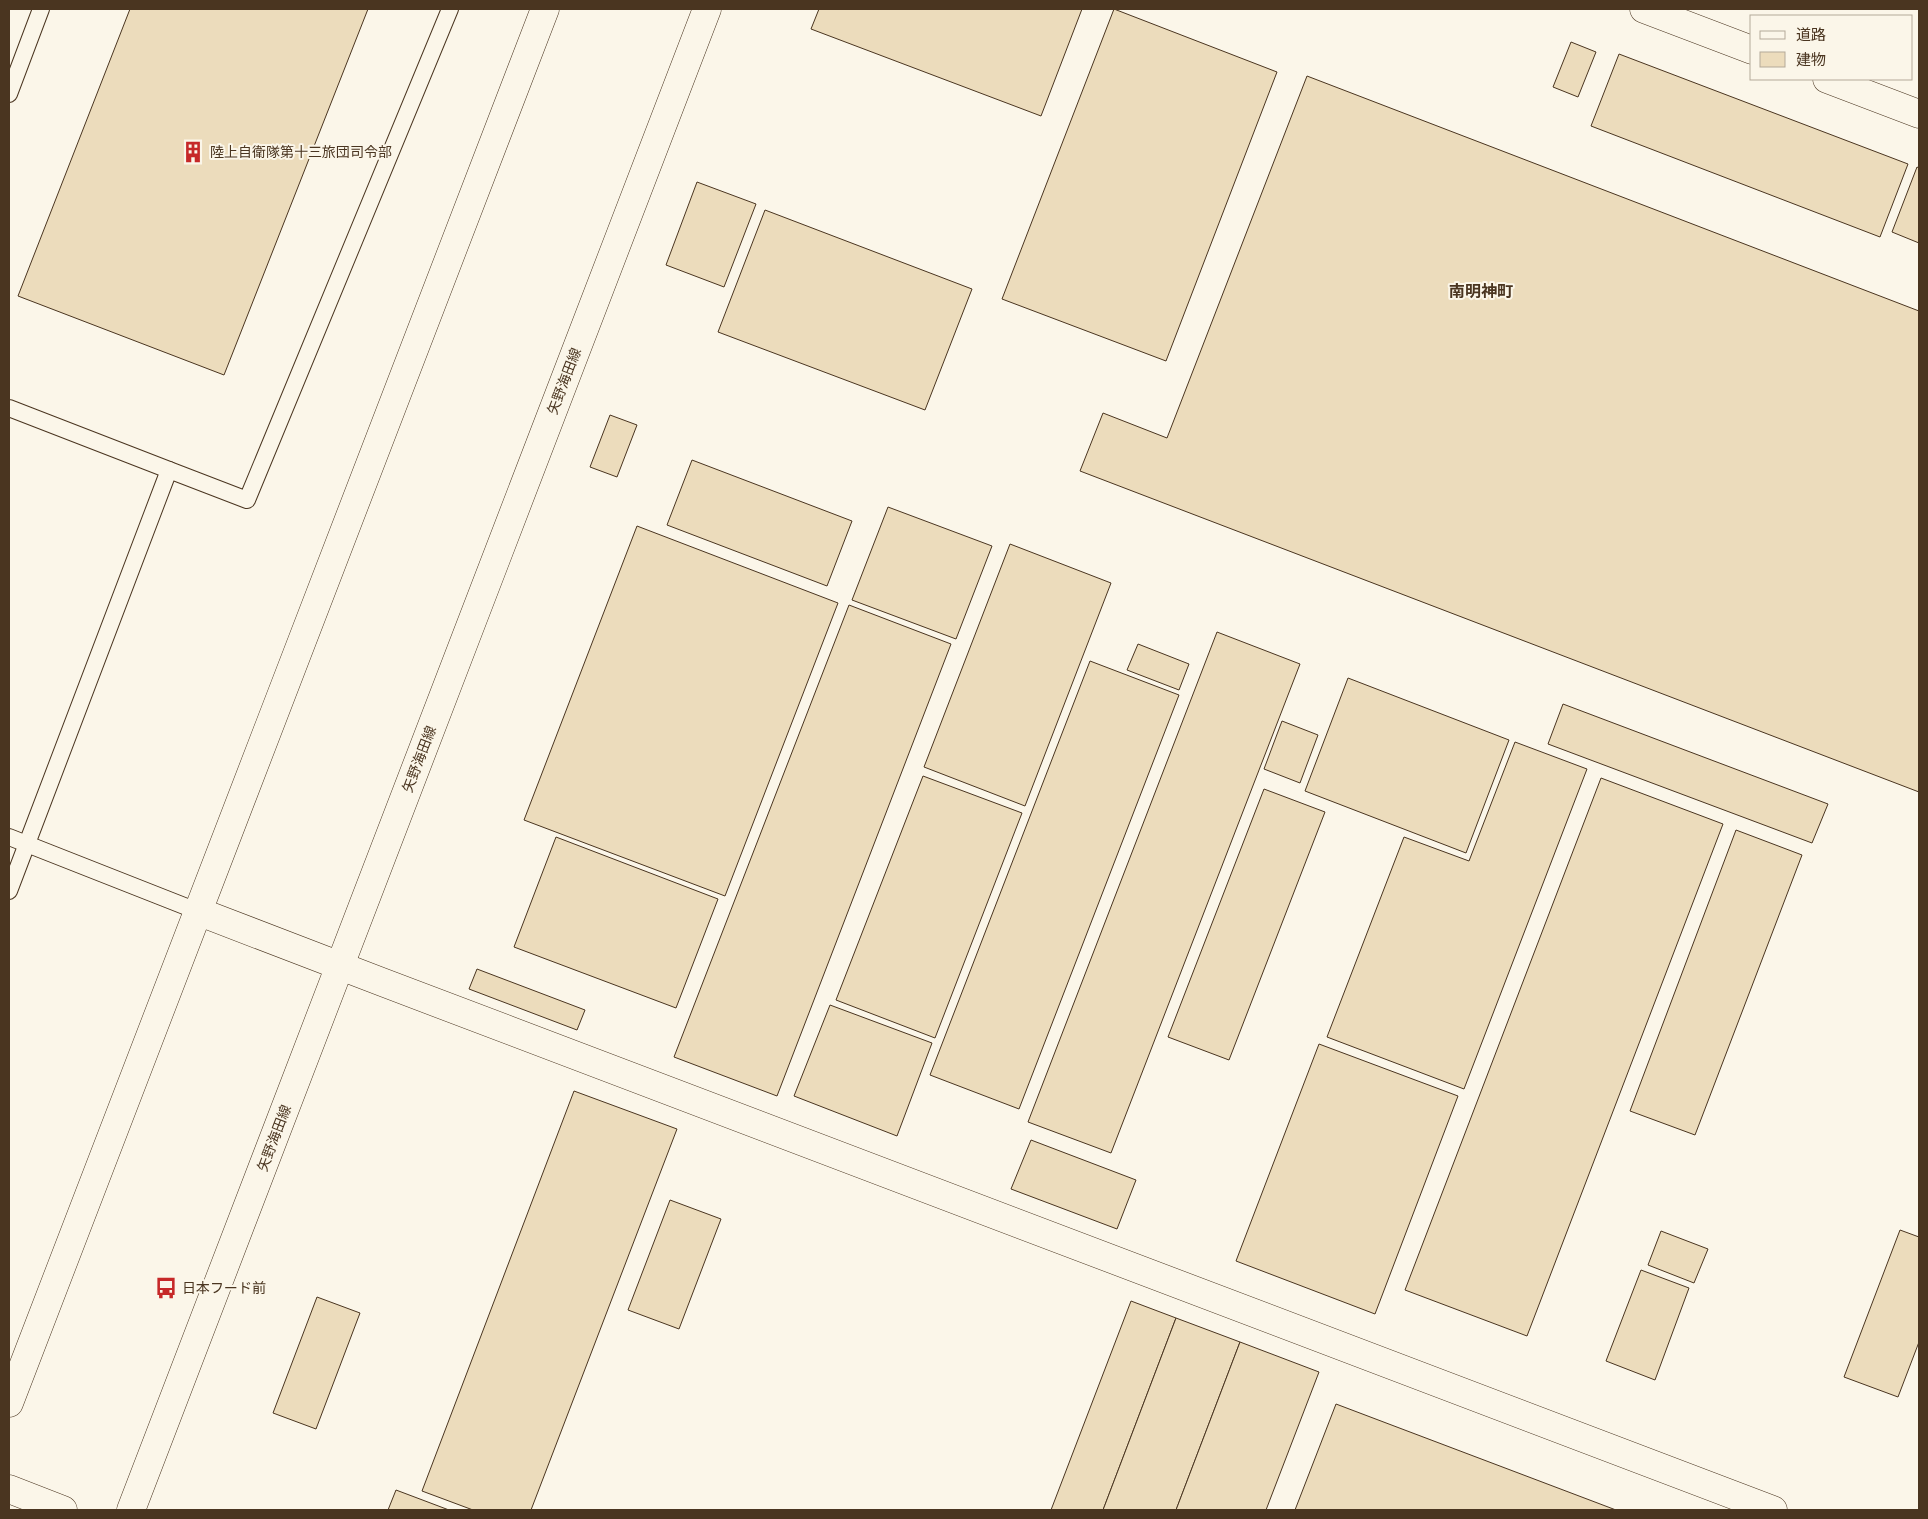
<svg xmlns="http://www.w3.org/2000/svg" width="1928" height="1519" font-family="'Fira Sans Condensed','Noto Sans JP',sans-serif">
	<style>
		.building { fill: #ecdcbc; stroke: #4a3520 }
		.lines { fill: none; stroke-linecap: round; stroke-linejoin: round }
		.lane-casing { stroke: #4a3520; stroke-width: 18 }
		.secondary-casing { stroke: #4a3520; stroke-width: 29 }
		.lane { stroke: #fbf6e9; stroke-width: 16 }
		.secondary { stroke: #fbf6e9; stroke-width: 28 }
		.labels { text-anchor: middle; stroke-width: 4; stroke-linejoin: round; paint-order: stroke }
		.poi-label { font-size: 14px; fill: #4a3520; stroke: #fbf6e9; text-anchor: start }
		.street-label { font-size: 14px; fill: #4a3520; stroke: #fbf6e9 }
		.quarter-label { font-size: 16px; font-weight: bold; fill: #4a3520; stroke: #fbf6e9 }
	</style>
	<rect width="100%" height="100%" fill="#fbf6e9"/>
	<g class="building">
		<path d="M130 9H368L224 375 18 296Z"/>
		<path d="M819 9H1082L1041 116 811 29Z"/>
		<path d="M1114 9 1277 72 1166 361 1002 299Z"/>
		<path d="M1571 42 1596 52 1578 97 1553 87Z"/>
		<path d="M1619 54 1908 164 1880 237 1591 126Z"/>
		<path d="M1307 76 1919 311V792L1080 471 1103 413 1167 438Z"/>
		<path d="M1917 167 1919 168V243L1892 232Z"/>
		<path d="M697 182 756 204 724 287 666 265Z"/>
		<path d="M765 210 972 289 925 410 718 332Z"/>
		<path d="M610 415 637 425 617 477 590 467Z"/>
		<path d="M692 460 852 521 827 586 667 525Z"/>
		<path d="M888 507 992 546 956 639 852 600Z"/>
		<path d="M637 526 838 603 725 896 524 820Z"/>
		<path d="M1010 544 1111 583 1025 806 924 767Z"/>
		<path d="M849 605 951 644 777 1096 674 1057Z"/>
		<path d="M1217 632 1300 664 1111 1153 1028 1122Z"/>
		<path d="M1138 644 1189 664 1179 690 1127 670Z"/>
		<path d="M1090 661 1179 695 1019 1109 930 1075Z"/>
		<path d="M1348 678 1509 740 1466 853 1305 791Z"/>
		<path d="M1563 704 1828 804 1812 843 1548 744Z"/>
		<path d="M1282 721 1318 735 1300 783 1264 769Z"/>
		<path d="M1515 742 1587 769 1464 1089 1327 1037 1404 837 1469 861Z"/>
		<path d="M923 776 1022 813 935 1038 836 1000Z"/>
		<path d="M1601 778 1723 824 1527 1336 1405 1290Z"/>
		<path d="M1264 789 1325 812 1229 1060 1168 1037Z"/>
		<path d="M1736 830 1802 855 1695 1135 1630 1111Z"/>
		<path d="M556 837 718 899 676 1008 514 947Z"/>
		<path d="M477 969 585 1010 577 1030 469 989Z"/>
		<path d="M830 1005 932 1043 897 1136 794 1096Z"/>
		<path d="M1319 1044 1458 1096 1375 1314 1236 1261Z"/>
		<path d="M574 1091 677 1129 531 1510H473L422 1491Z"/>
		<path d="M1031 1140 1136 1180 1117 1229 1011 1189Z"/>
		<path d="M670 1200 721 1219 679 1329 628 1310Z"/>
		<path d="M1900 1230 1919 1237V1342L1898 1397 1844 1377Z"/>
		<path d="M1661 1231 1708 1249 1694 1283 1648 1265Z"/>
		<path d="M1641 1270 1689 1288 1655 1380 1606 1361Z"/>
		<path d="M317 1297 360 1313 316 1429 273 1413Z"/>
		<path d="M1131 1301 1176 1318 1103 1510H1051Z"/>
		<path d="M1176 1318 1240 1342 1176 1510H1103Z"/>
		<path d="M1240 1342 1319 1372 1266 1510H1176Z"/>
		<path d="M1336 1404 1616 1510H1295Z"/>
		<path d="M396 1490 449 1510H388Z"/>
	</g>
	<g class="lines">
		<g class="lane-casing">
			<g id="lane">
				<path d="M9 94 41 9"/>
				<path d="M9 408 169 470"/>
				<path d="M9 837 197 911"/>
				<path d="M9 891 169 470 247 500 450 9"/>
			</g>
		</g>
		<g class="secondary-casing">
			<g id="secondary">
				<path d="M1644 9 1752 50"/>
				<path d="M1827 79 1919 114"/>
				<path d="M197 911 382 982 1773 1510"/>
				<path d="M9 1403 545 9"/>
				<path d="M9 1489 63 1510"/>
				<path d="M131 1510 707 9"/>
			</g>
		</g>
		<use href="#lane" class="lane"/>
		<use href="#secondary" class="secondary"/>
	</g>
	<defs>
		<g id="building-bare" transform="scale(1.725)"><path d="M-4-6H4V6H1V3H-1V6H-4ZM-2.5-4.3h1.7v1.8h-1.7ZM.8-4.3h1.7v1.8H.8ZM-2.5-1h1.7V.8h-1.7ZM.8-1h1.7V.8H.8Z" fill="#c62828" stroke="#fbf6e9" stroke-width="2.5" paint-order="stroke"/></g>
		<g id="bus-bare" transform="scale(1.725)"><path d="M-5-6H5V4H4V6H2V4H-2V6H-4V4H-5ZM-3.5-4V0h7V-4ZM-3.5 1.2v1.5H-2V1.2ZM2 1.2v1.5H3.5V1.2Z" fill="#c62828" stroke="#fbf6e9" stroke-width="2.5" paint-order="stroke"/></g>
	</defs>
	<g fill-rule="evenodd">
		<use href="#building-bare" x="193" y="152"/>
		<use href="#bus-bare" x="166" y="1288"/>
	</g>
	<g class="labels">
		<g class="poi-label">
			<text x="210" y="157">陸上自衛隊第十三旅団司令部</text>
			<text x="182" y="1293">日本フード前</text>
		</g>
		<g class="street-label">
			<text transform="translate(564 381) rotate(-69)" y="5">矢野海田線</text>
			<text transform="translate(419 759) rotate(-69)" y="5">矢野海田線</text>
			<text transform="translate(274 1138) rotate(-69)" y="5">矢野海田線</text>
		</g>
		<g class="quarter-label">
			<text x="1481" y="297">南明神町</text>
		</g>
	</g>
	<rect width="1928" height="1519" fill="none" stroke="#4a3520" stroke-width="20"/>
	<rect x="1750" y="15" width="162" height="65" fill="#fbf6e9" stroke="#b4a999"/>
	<rect x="1760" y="31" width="25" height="8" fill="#fbf6e9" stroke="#b4a999"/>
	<text x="1796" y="40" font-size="15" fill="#4a3520">道路</text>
	<rect x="1760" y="52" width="25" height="15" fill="#ecdcbc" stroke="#b4a999"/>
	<text x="1796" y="65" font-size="15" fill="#4a3520">建物</text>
</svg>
